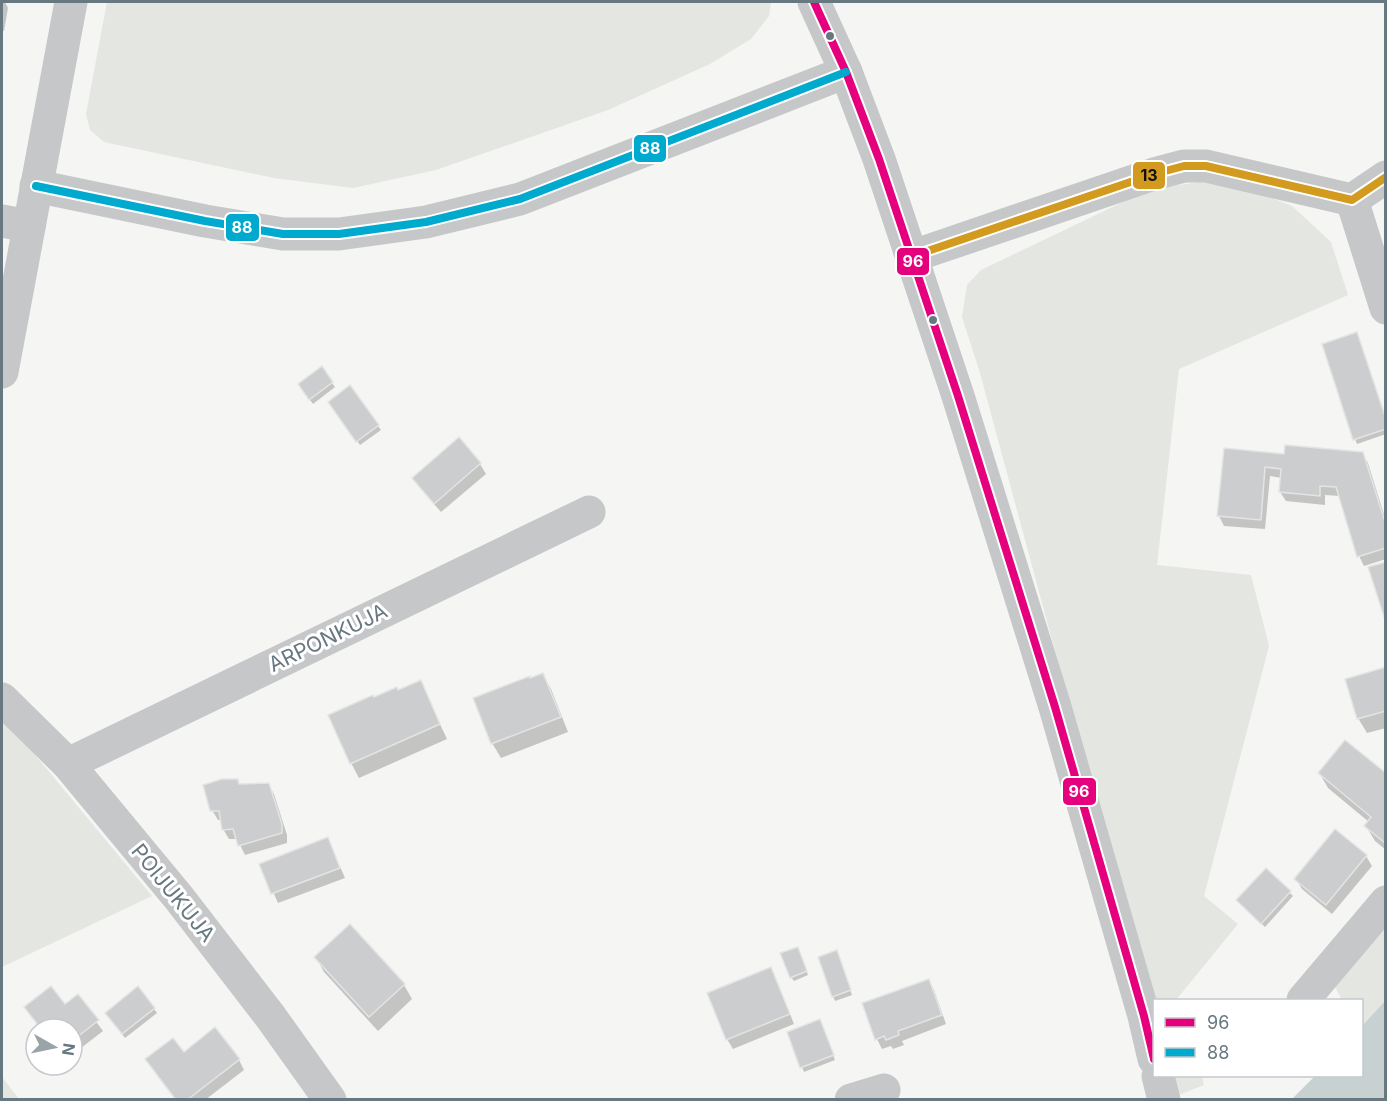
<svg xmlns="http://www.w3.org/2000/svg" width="1387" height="1101" font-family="Inter,sans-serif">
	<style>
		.green { fill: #e4e6e2 }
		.water { fill: #c8d1d2 }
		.shadow { fill: #0003 }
		.building { fill: #cccdce; stroke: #e4e4e4; stroke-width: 1.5 }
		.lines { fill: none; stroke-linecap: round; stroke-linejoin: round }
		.minor { stroke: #c6c7c8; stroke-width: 33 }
		.bus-1-casing { stroke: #fff; stroke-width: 12 }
		.bus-2-casing { stroke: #fff; stroke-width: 12 }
		.bus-3-casing { stroke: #fff; stroke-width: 12 }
		.bus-1 { stroke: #e5007d; stroke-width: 8 }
		.bus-2 { stroke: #00a9ce; stroke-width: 8 }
		.bus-3 { stroke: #d39a20; stroke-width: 8 }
		.bus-dot { fill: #687881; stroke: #fff; stroke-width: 2 }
		.labels { text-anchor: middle; stroke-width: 6; stroke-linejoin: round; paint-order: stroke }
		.street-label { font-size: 21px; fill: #687881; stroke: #fff }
		.line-badge { stroke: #fff; stroke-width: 2 }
		.badge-label { font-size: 16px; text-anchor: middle; font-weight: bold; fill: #fff }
		.pale-badge-label { font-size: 16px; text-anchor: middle; font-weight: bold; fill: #111 }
	</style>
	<rect width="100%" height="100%" fill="#f5f5f4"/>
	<g class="green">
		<path d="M107 2H771L769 16 751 39 710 64 608 110 436 170 353 188 274 178 104 142 90 130 86 114Z"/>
		<path d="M1200 182 1249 189 1292 206 1331 242 1348 295 1179 369 1157 565 1251 575 1269 646 1204 896 1238 924 1176 1000H1154V1018L980 373 962 317 967 285 981 270 1150 189Z"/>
		<path d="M2 720 7 721 152 896 2 967Z"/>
		<path d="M1385 925V1001L1362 1026V1000H1342L1335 987Z"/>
		<path d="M1170 1076H1202L1204 1085 1176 1096Z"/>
		<path d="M2 1077 19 1099H2Z"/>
	</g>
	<path class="water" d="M1385 1001V1099H1292L1315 1076H1362V1026Z"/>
	<g class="shadow">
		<path d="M2 2H5L8 8 4 31H2Z"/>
		<path d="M332 383 335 387 313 404 302 389Z"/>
		<path d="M332 407 378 426 381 430 360 445Z"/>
		<path d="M1386 420V434L1357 444 1355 439Z"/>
		<path d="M1225 450 1285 456 1362 453 1368 463 1386 521V559L1364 566 1359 556 1340 496 1325 495V505L1286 501 1280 492 1282 478 1270 476 1265 529 1224 526 1219 516Z"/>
		<path d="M480 464 486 474 441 512 420 488 414 478Z"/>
		<path d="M1386 668V728L1367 733 1358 718Z"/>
		<path d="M543 675 551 689 568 732 501 758 492 743 530 679Z"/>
		<path d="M420 682 447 739 359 778 351 763 373 699 398 692Z"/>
		<path d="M1320 774 1386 775V850L1375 841 1366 826 1369 822 1328 788Z"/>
		<path d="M268 784 274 794 287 835V843L245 855 237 839H229L223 829 222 820H218L212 810Z"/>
		<path d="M1335 831 1366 856 1372 866 1332 914 1302 889 1296 879Z"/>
		<path d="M328 839 345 878 278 903 261 865Z"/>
		<path d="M1266 870 1293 896 1265 927 1238 901Z"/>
		<path d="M800 953 808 975 794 981 791 977Z"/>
		<path d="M838 956 852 995 835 1001 833 996Z"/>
		<path d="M316 957 404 985 412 999 378 1031 324 972Z"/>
		<path d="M776 979 794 1024 733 1049 727 1039Z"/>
		<path d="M928 980 934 990 946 1024 902 1041 904 1045 893 1049 891 1046 882 1049 877 1039Z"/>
		<path d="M138 988 157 1013 125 1038 109 1017Z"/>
		<path d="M77 996 103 1031 72 1055V1029H41L26 1007 65 1006Z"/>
		<path d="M821 1025 835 1060 804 1072 802 1067Z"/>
		<path d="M183 1054 239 1060 244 1070 205 1100H176Z"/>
	</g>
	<g class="building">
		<path d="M1357 332 1386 419V429L1353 440 1322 344Z"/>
		<path d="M322 366 333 382 309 400 298 384Z"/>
		<path d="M350 385 379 425 356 442 328 402Z"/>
		<path d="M459 437 481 463 434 504 412 478Z"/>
		<path d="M1285 445 1363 452 1386 525V548L1357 557 1336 487 1320 486V496L1279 492 1281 469 1265 467 1261 520 1217 516 1224 448 1284 454Z"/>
		<path d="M1386 562V623L1368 567Z"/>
		<path d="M1386 667V711L1357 719 1345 679Z"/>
		<path d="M543 673 561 717 491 744 473 698 530 676V678Z"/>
		<path d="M421 680 440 724 350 764 328 715 373 695 374 697 397 687 398 690Z"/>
		<path d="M1345 740 1386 773 1385 843 1364 826 1371 817 1318 773Z"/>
		<path d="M222 779H238L239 784 269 783 282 824V833L238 846 233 829 222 830 219 811H210L203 785Z"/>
		<path d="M1335 829 1367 855 1326 905 1294 879Z"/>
		<path d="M328 837 340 868 271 894 259 864Z"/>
		<path d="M1266 868 1291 891 1261 924 1236 900Z"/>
		<path d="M350 924 405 984 369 1017 314 957Z"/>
		<path d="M798 947 807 971 790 978 780 953Z"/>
		<path d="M837 950 851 990 832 997 818 957Z"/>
		<path d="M771 967 790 1014 726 1040 707 993Z"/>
		<path d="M929 979 942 1015 898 1031 899 1035 886 1040 884 1036 875 1040 862 1003Z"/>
		<path d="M51 986 65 1004 78 994 99 1020 72 1041V1029H41L24 1007Z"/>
		<path d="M138 986 155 1008 122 1034 105 1013Z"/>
		<path d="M820 1019 834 1055 800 1068 787 1032Z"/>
		<path d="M215 1027 240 1059 187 1100H176L145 1059 173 1038 184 1052Z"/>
	</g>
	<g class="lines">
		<g class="minor">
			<path d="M814 2 846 72 879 159 958 396 1055 707 1144 1016 1154 1059"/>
			<path d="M36 186 205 221 283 234H339L426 222 520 199 846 72"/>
			<path d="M1352 200 1386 308"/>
			<path d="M2 221 29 226"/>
			<path d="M913 256 1154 174 1184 166H1206L1352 200 1386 177"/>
			<path d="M2 372 71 2"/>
			<path d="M2 699 68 764 179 898 270 1016 330 1100"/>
			<path d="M68 764 589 512"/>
			<path d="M1303 1000 1386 902"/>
			<path d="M1158 1076 1164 1100"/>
			<path d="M851 1100 884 1090"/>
		</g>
		<g class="bus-1-casing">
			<path id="bus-1" d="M814 2 846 72 879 159 958 396 1055 707 1144 1016 1154 1059"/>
		</g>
		<g class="bus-2-casing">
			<path id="bus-2" d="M36 186 205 221 283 234H339L426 222 520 199 846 72"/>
		</g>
		<g class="bus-3-casing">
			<path id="bus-3" d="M913 256 1154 174 1184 166H1206L1352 200 1386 177"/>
		</g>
		<use href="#bus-1" class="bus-1"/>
		<use href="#bus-2" class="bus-2"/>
		<use href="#bus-3" class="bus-3"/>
	</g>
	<g class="bus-dot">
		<circle cx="830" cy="36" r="5"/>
		<circle cx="933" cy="320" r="5"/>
	</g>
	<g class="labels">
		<g class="street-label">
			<text transform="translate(328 638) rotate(-26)" y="7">ARPONKUJA</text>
			<text transform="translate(173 893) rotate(51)" y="7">POIJUKUJA</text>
		</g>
	</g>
	<g class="line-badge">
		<rect x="633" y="134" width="34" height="29" rx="6" fill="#00a9ce"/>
		<rect x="1132" y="161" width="34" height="29" rx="6" fill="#d39a20"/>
		<rect x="225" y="213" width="35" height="29" rx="6" fill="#00a9ce"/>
		<rect x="896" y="247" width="34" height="29" rx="6" fill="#e5007d"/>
		<rect x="1062" y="777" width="35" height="29" rx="6" fill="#e5007d"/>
	</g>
	<g class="badge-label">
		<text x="650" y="154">88</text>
		<text x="242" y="233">88</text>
		<text x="913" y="267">96</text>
		<text x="1079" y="797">96</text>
	</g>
	<g class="pale-badge-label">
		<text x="1149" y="181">13</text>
	</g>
	<rect width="1387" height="1101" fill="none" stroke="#687881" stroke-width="6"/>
	<rect x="1153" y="999" width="210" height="78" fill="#ffffff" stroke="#c3c9cd" stroke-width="1.5"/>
	<rect x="1165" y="1018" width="30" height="9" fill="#e5007d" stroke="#c3c9cd" stroke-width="1.5"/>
	<text x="1207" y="1029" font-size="18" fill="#687881">96</text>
	<rect x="1165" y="1048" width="30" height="9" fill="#00a9ce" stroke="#c3c9cd" stroke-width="1.5"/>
	<text x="1207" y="1059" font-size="18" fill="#687881">88</text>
	<g transform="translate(54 1047) rotate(99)"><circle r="28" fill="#ffffff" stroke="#c3c9cd" stroke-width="1.5"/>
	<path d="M0-4.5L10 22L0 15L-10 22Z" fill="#99a4a9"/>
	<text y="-9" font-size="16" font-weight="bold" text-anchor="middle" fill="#687881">N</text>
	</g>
</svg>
